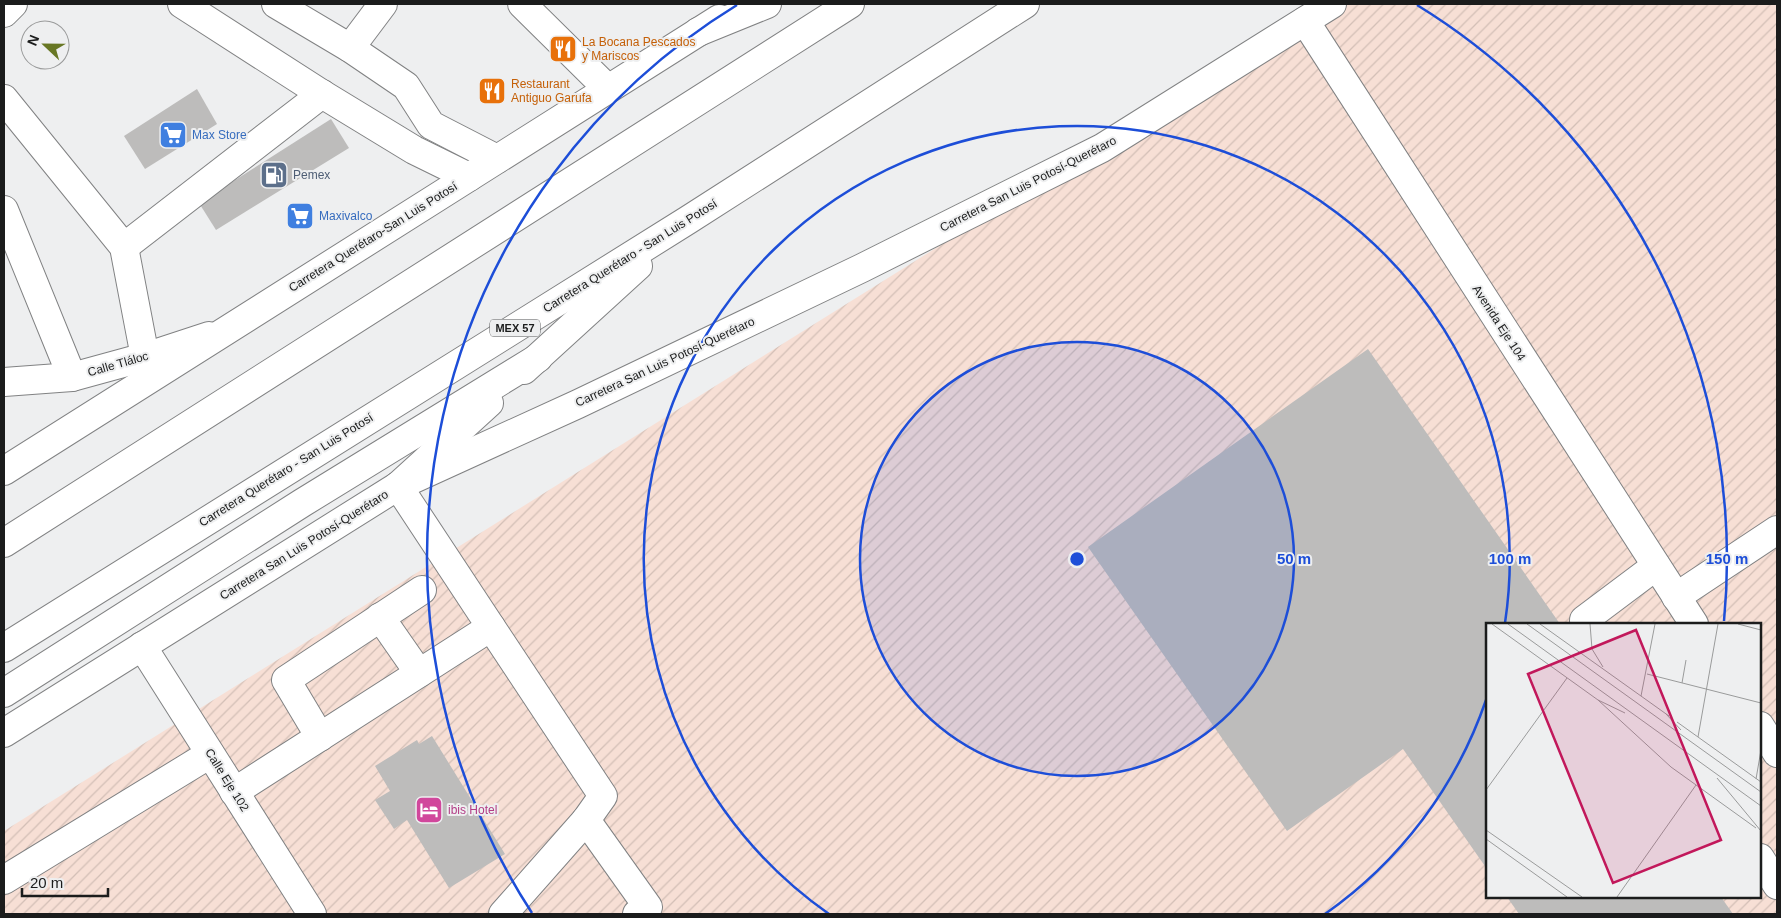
<svg xmlns="http://www.w3.org/2000/svg" width="1781" height="918" font-family="Helvetica,sans-serif">
	<style>
		.industrial { fill: url(#industrial-furrows); fill-rule: evenodd }
		.building { fill: #bdbcbb }
		.lines { fill: none; stroke-linecap: round; stroke-linejoin: round }
		.minor-casing { stroke: #818283; stroke-width: 30 }
		.major-casing { stroke: #818283; stroke-width: 30 }
		.highway-casing { stroke: #818283; stroke-width: 30 }
		.minor { stroke: #fff; stroke-width: 28 }
		.major { stroke: #fff; stroke-width: 28 }
		.highway { stroke: #fff; stroke-width: 28 }
		.ring { fill: none; stroke: #1d4ed8; stroke-width: 2.5 }
		.labels { text-anchor: middle; stroke-width: 4; stroke-linejoin: round; paint-order: stroke }
		.shield { fill: #eeeff0; stroke: #5a5b5c; stroke-width: 1 }
		.shield-label { font-size: 11px; font-weight: bold; fill: #1b1c1c }
		.food-label { font-size: 12px; fill: #c56008; stroke: #eeeff0; text-anchor: start }
		.shop-label { font-size: 12px; fill: #366cbe; stroke: #eeeff0; text-anchor: start }
		.service-label { font-size: 12px; fill: #4e5e75; stroke: #eeeff0; text-anchor: start }
		.street-label { font-size: 12px; fill: #1b1c1c; stroke: #eeeff0 }
		.hotel-label { font-size: 12px; fill: #b23c85; stroke: #eeeff0; text-anchor: start }
		.inset-road { fill: none; stroke: #9a9b9b; stroke-width: 1 }
		.view { fill: #c2185b; fill-opacity: 0.15; stroke: #c2185b; stroke-width: 2.5 }
		.inset-edge { fill: none; stroke: #1b1c1c; stroke-width: 2.5 }
		.centre { fill: #1d4ed8; stroke: #eeeff0; stroke-width: 2.5 }
		.ring-label { font-size: 15px; text-anchor: middle; font-weight: bold; fill: #1d4ed8; stroke: #eeeff0; stroke-width: 4; stroke-linejoin: round; paint-order: stroke }
	</style>
	<defs>
		<pattern id="industrial-furrows" width="10" height="10" patternUnits="userSpaceOnUse" patternTransform="scale(1.25)"><rect width="10" height="10" fill="#f7dfd5"/><path d="M-1 1l2-2M0 10L10 0M9 11l2-2" fill="none" stroke="#d3bfb6"/></pattern>
	</defs>
	<rect width="100%" height="100%" fill="#eeeff0"/>
	<path class="industrial" d="M1326 4H1777V914H4V831ZM1487 624H1760V897H1487Z"/>
	<g class="building">
		<path d="M197 89 217 124 145 169 124 136Z"/>
		<path d="M331 119 349 148 216 230 199 203Z"/>
		<path d="M1368 349 1560 624H1487V869L1403 749 1287 831 1088 547Z"/>
		<path d="M432 736 505 854 449 888 407 820 394 829 375 800 390 791 375 766 417 740 419 744Z"/>
		<path d="M1507 897H1721L1733 914H1519Z"/>
	</g>
	<g class="lines">
		<g class="minor-casing">
			<g id="minor">
				<path d="M182 4 322 94 414 150 469 177"/>
				<path d="M276 4 350 48 406 86 431 125 497 159"/>
				<path d="M522 4 608 89"/>
				<path d="M4 13 13 4"/>
				<path d="M1305 21 1694 624"/>
				<path d="M350 48 383 4"/>
				<path d="M4 99 124 247 145 357"/>
				<path d="M4 210 72 377"/>
				<path d="M124 247 322 94"/>
				<path d="M4 382 72 377 145 357 209 336"/>
				<path d="M1676 597 1777 530"/>
				<path d="M380 617 419 673"/>
				<path d="M1584 620 1656 566"/>
				<path d="M491 627 603 796 586 820 503 914"/>
				<path d="M142 646 312 914"/>
				<path d="M1760 726 1777 753"/>
				<path d="M320 737 286 680 422 590"/>
				<path d="M234 792 491 627 398 486"/>
				<path d="M586 820 648 907 637 914"/>
				<path d="M1760 858 1777 885"/>
				<path d="M4 880 210 754"/>
			</g>
		</g>
		<g class="major-casing">
			<g id="major">
				<path d="M4 471 719 19"/>
				<path d="M4 733 398 486 578 404 862 268 1102 148 1332 4"/>
			</g>
		</g>
		<g class="highway-casing">
			<g id="highway">
				<path d="M698 32 767 4"/>
				<path d="M524 370 638 266"/>
				<path d="M398 486 489 403"/>
				<path d="M4 543 850 4"/>
				<path d="M4 648 688 220 1025 4"/>
				<path d="M4 693 302 503 538 358"/>
			</g>
		</g>
		<use href="#minor" class="minor"/>
		<use href="#major" class="major"/>
		<use href="#highway" class="highway"/>
	</g>
	<circle cx="1077" cy="559" r="217" fill="#1d4ed8" fill-opacity=".12"/>
	<g class="ring">
		<circle cx="1077" cy="559" r="217"/>
		<path d="M1486 700A433 433 0 0 1 1325 914M829 914A433 433 0 1 1 1505 623"/>
		<path d="M532 913A650 650 0 0 1 737 5M1417 5A650 650 0 0 1 1724 621"/>
	</g>
	<defs>
		<g id="restaurant-square" transform="scale(1.4375)"><rect x="-9" y="-9" width="18" height="18" rx="4" fill="#e8710a" stroke="#eeeff0"/><path d="M-5-6h1v4h1v-4h1v4h1v-4h1v5L-1.5 .5V6h-2V.5L-5-1ZM5-6V6H3V1.5H1.5Q1.5-4 5-6Z" fill="#fff"/></g>
		<g id="supermarket-square" transform="scale(1.4375)"><rect x="-9" y="-9" width="18" height="18" rx="4" fill="#3f7fe0" stroke="#eeeff0"/><path d="M-6-5.5h2.5l.6 2H6L4.5 2H-2.5L-4.4-4H-6ZM-1.5 3.2a1.3 1.3 0 1 0 .1 0ZM3 3.2a1.3 1.3 0 1 0 .1 0Z" fill="#fff"/></g>
		<g id="fuel-square" transform="scale(1.4375)"><rect x="-9" y="-9" width="18" height="18" rx="4" fill="#5c6f8a" stroke="#eeeff0"/><path d="M-5.5-6h7V0h2V4h1.3V-2.5L3-4.5l.8-.8L6-3V5H2.5V1h-1V6h-7ZM-4.2-4.7v3.2H.2V-4.7Z" fill="#fff"/></g>
		<g id="hotel-square" transform="scale(1.4375)"><rect x="-9" y="-9" width="18" height="18" rx="4" fill="#d1479c" stroke="#eeeff0"/><path d="M-6-4.5h1.5V1H6V5H4.5V3h-9V5H-6ZM-4 0a1.8 1.8 0 1 1 3.6 0ZM.5 0V-2.5h3Q6-2.5 6 0Z" fill="#fff"/></g>
	</defs>
	<g fill-rule="evenodd">
		<use href="#restaurant-square" x="563" y="49"/>
		<use href="#restaurant-square" x="492" y="91"/>
		<use href="#supermarket-square" x="173" y="135"/>
		<use href="#fuel-square" x="274" y="175"/>
		<use href="#supermarket-square" x="300" y="216"/>
		<use href="#hotel-square" x="429" y="810"/>
	</g>
	<g class="labels">
		<rect class="shield" x="490" y="319.5" width="50" height="17" rx="4"/>
		<g class="shield-label">
			<text x="515" y="332">MEX 57</text>
		</g>
		<g class="food-label">
			<text x="582" y="46">La Bocana Pescados<tspan x="582" dy="14">y Mariscos</tspan></text>
			<text x="511" y="88">Restaurant<tspan x="511" dy="14">Antiguo Garufa</tspan></text>
		</g>
		<g class="shop-label">
			<text x="192" y="139">Max Store</text>
			<text x="319" y="220">Maxivalco</text>
		</g>
		<g class="service-label">
			<text x="293" y="179">Pemex</text>
		</g>
		<g class="street-label">
			<text transform="translate(1028 184) rotate(-27)" y="4">Carretera San Luis Potosí-Querétaro</text>
			<text transform="translate(373 237) rotate(-32)" y="4">Carretera Querétaro-San Luis Potosí</text>
			<text transform="translate(630 256) rotate(-32)" y="4">Carretera Querétaro - San Luis Potosí</text>
			<text transform="translate(1499 323) rotate(57)" y="4">Avenida Eje 104</text>
			<text transform="translate(665 362) rotate(-25)" y="4">Carretera San Luis Potosí-Querétaro</text>
			<text transform="translate(118 364) rotate(-16)" y="4">Calle Tláloc</text>
			<text transform="translate(286 470) rotate(-32)" y="4">Carretera Querétaro - San Luis Potosí</text>
			<text transform="translate(304 545) rotate(-32)" y="4">Carretera San Luis Potosí-Querétaro</text>
			<text transform="translate(227 780) rotate(58)" y="4">Calle Eje 102</text>
		</g>
		<g class="hotel-label">
			<text x="448" y="814">ibis Hotel</text>
		</g>
	</g>
	<g transform="translate(1486 623)">
		<rect width="275" height="275" fill="#eeeff0"/>
		<path class="inset-road" d="M6 1 112 77 185 144 270 205M22 1 275 183M41 1 275 169M54 1 183 93M104 1 106 26 117 44M252 1 275 7M161 51 275 80M196 60 200 37M155 73 169 1M112 77 139 90M180 91 195 107M191 99 275 159M212 114 232 1M231 155 275 208M270 156 275 127M0 167 81 55M0 207 96 274M0 216 81 274M131 274 210 162"/>
		<path class="view" d="M150 7 235 217 127 260 42 51Z"/>
		<rect width="275" height="275" class="inset-edge"/>
	</g>
	<circle cx="1077" cy="559" r="8" class="centre"/>
	<g class="ring-label">
		<text x="1294" y="564">50 m</text>
		<text x="1510" y="564">100 m</text>
		<text x="1727" y="564">150 m</text>
	</g>
	<rect width="1781" height="918" fill="none" stroke="#1b1c1c" stroke-width="10"/>
	<g transform="translate(45 45) rotate(292)"><circle r="24" fill="#eeeff0" stroke="#9a9b9b"/>
	<path d="M0-4L9 19L0 12L-9 19Z" fill="#687724"/>
	<text y="-8" font-size="14" font-weight="bold" text-anchor="middle" fill="#1b1c1c">N</text>
	</g>
	<path d="M22 888v8h86v-8" fill="none" stroke="#1b1c1c" stroke-width="2.5"/>
	<text x="30" y="888" font-size="15" fill="#1b1c1c" stroke="#eeeff0" stroke-width="4" paint-order="stroke">20 m</text>
</svg>
